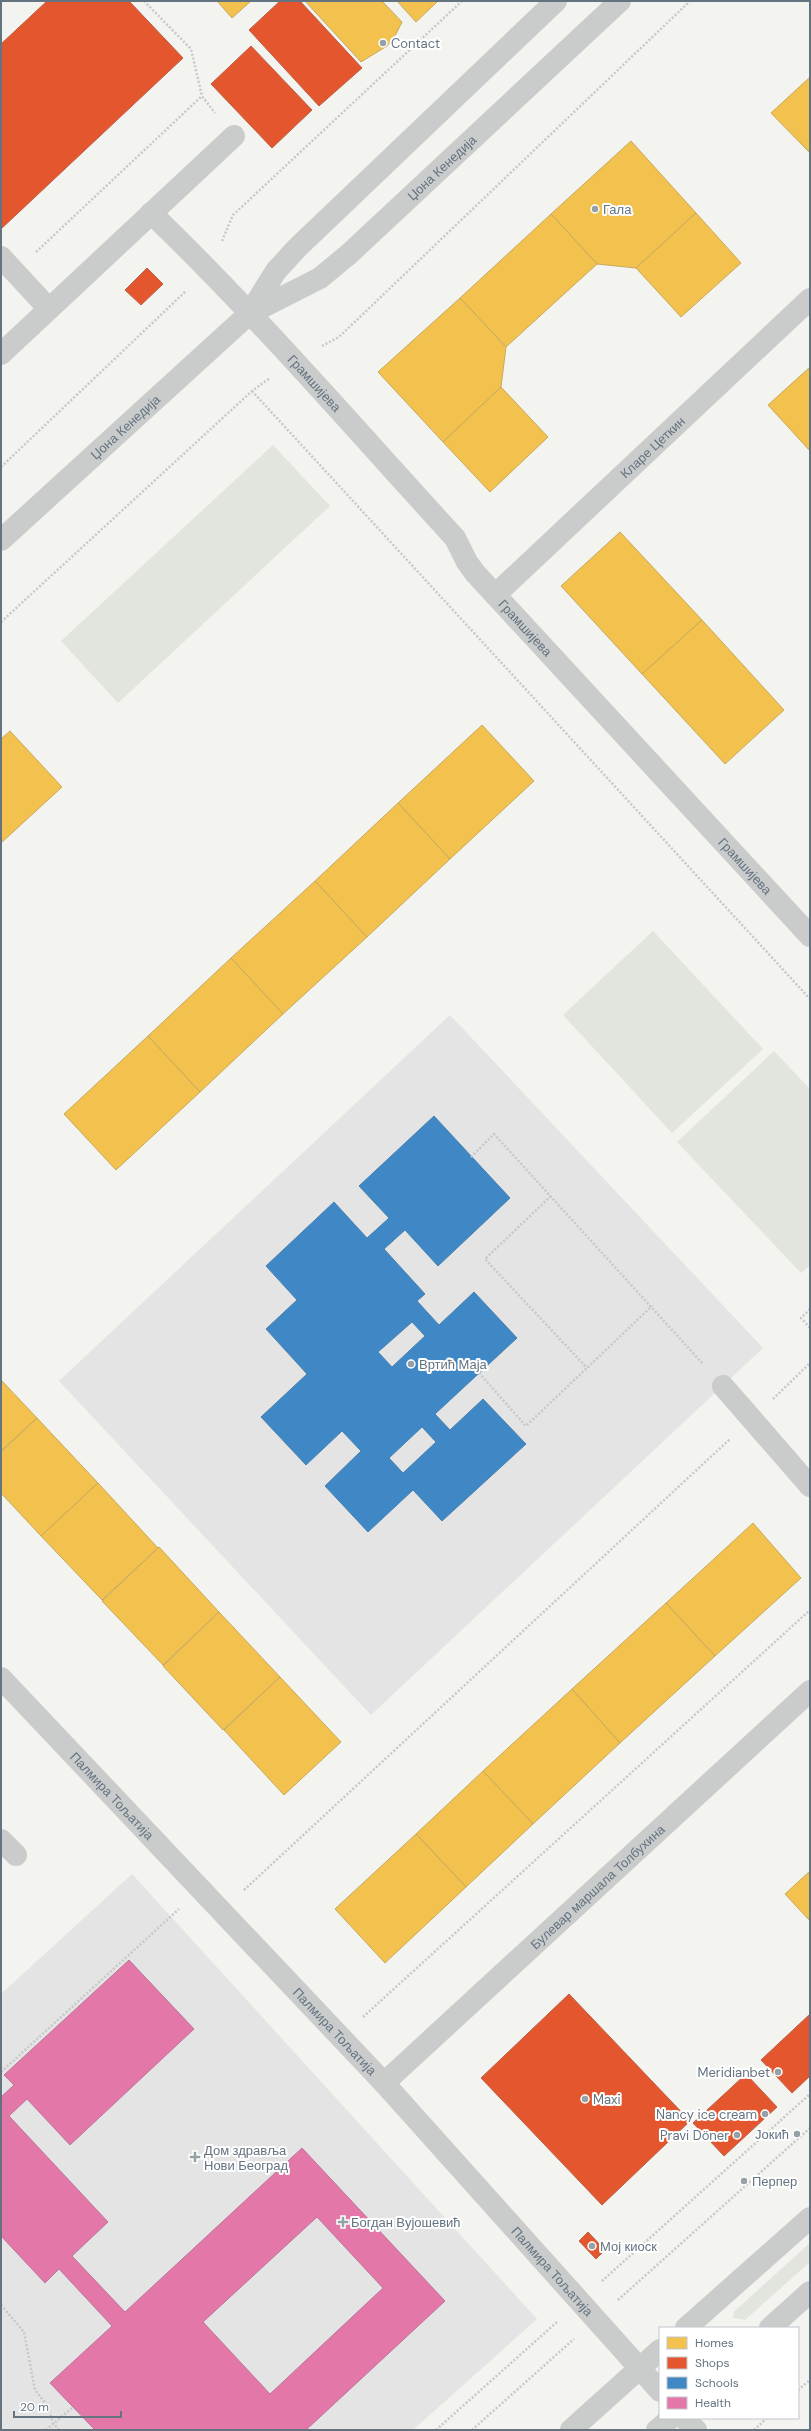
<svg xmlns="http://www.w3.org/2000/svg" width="811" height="2431" font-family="'DM Sans',sans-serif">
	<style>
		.built { fill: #e3e4e3 }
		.green { fill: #e2e5de }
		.homes { fill: #f2c14e; stroke: #c7aa5d }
		.shops { fill: #e4572e; stroke: #bd5f47 }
		.schools { fill: #3f88c5; stroke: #4a82b0; fill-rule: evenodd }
		.health { fill: #e377a8; stroke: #bd769c; fill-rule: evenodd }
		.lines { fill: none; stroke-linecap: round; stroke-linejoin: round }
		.path { stroke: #c8c8c8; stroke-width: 2.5; stroke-dasharray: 2 2; stroke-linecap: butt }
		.minor { stroke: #cacbcb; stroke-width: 22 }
		.poi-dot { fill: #95a0a7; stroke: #fff; stroke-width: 1.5 }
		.labels { text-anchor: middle; stroke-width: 4; stroke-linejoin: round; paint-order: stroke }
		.poi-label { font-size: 13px; fill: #637380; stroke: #fff; text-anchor: start }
		.street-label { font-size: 13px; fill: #637380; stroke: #fff }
	</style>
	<rect width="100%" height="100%" fill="#f3f3f0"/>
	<g class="built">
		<path d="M450 1015 763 1348 371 1715 59 1381Z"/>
		<path d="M132 1874 537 2319 413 2430H1V1994Z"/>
	</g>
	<g class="green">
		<path d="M273 445 330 506 118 703 61 641Z"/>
		<path d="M653 931 763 1049 672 1133 563 1015Z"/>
		<path d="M774 1051 810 1089V1265L801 1273 677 1142Z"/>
		<path d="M810 2243V2262L745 2320 733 2318 734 2312 738 2308Z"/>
	</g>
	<g class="homes">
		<path d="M217 1H251L232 18Z"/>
		<path d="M305 1H382L402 22 396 34 387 46 361 62Z"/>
		<path d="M397 1H438L416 22Z"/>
		<path d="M810 77V153L771 113Z"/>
		<path d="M631 141 696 213 636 268 597 264 551 214Z"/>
		<path d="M696 213 741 263 681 317 636 268Z"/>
		<path d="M551 214 597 264 506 347 460 298Z"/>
		<path d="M460 298 506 347 501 387 443 442 378 372Z"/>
		<path d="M810 367V451L768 405Z"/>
		<path d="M501 387 548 437 490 492 443 442Z"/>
		<path d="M620 532 702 620 642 674 561 586Z"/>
		<path d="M702 620 784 710 725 764 642 674Z"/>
		<path d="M482 725 534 781 450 859 398 803Z"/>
		<path d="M10 731 62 787 1 843V739Z"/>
		<path d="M398 803 450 859 367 937 315 881Z"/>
		<path d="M315 881 367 937 283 1014 231 958Z"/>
		<path d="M231 958 283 1014 200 1092 148 1036Z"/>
		<path d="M148 1036 200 1092 116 1170 64 1114Z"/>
		<path d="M1 1380 37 1418 1 1451Z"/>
		<path d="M37 1418 98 1483 41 1536 1 1493V1452Z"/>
		<path d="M98 1483 158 1548 102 1600 41 1536Z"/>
		<path d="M753 1523 801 1578 715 1656 666 1603Z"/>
		<path d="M159 1547 219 1612 163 1665 102 1601Z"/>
		<path d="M666 1603 715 1656 620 1743 572 1689Z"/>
		<path d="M219 1612 280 1677 223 1730 163 1666Z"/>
		<path d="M280 1677 341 1742 284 1795 224 1730Z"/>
		<path d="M572 1689 620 1743 533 1824 483 1771Z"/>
		<path d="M483 1771 533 1824 466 1887 416 1834Z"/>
		<path d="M416 1834 466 1887 385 1963 335 1909Z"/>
		<path d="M810 1871V1921L785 1894Z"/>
	</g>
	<g class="shops">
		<path d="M47 1H129L183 58 1 229V44Z"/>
		<path d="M280 1H300L362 68 319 106 249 30Z"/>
		<path d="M251 46 312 110 272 148 211 84Z"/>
		<path d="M147 268 163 284 141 305 125 290Z"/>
		<path d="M569 1994 690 2121 602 2205 481 2078Z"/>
		<path d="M810 2014V2076L792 2093 761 2060Z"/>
		<path d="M746 2074 777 2107 724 2156 693 2123Z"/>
		<path d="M588 2232 605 2250 596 2259 579 2241Z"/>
	</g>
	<path class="schools" d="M434 1116 510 1198 438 1266 405 1230 384 1249 425 1294 417 1301 439 1325 474 1292 517 1338 435 1414 450 1430 483 1399 526 1444 442 1521 413 1490 368 1532 325 1486 361 1451 342 1431 306 1465 261 1417 307 1374 266 1329 297 1300 266 1266 334 1202 367 1238 389 1218 359 1186ZM412 1322 425 1336 392 1367 378 1352ZM422 1427 436 1442 403 1473 389 1458Z"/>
	<path class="health" d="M129 1960 194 2029 70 2145 27 2099 9 2116 108 2222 72 2256 125 2312 302 2148 445 2301 306 2430H95L50 2383 112 2326 59 2269 45 2283 1 2236V2097L14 2085 4 2075ZM317 2217 383 2288 270 2394 203 2322Z"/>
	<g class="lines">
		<g class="path">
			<path d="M144 1 191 49 202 96 215 113"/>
			<path d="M222 241 233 215 462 1"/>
			<path d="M36 252 202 96"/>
			<path d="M322 346 339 337 690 1"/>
			<path d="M252 391 810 999"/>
			<path d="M1 467 186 291"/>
			<path d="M1 622 252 391 270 378"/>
			<path d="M471 1157 494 1134 703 1364"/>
			<path d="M551 1196 485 1259 587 1368"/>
			<path d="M810 1309 801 1318 810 1328"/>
			<path d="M479 1373 526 1426 652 1306"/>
			<path d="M773 1399 810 1363"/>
			<path d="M244 1890 730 1439"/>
			<path d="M363 2017 810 1610"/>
			<path d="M1 2072 179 1909"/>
			<path d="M602 2281 810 2094"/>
			<path d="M618 2300 810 2128"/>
			<path d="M1 2305 24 2332 35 2390 47 2405 53 2423 59 2430"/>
			<path d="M798 2390 810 2380"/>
			<path d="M46 2430 73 2407"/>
			<path d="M436 2430 557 2322"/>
			<path d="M472 2430 574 2339"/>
			<path d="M754 2430 767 2418"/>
		</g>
		<g class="minor">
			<path id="s1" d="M151 213C258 316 355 429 455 538L467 562 475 573 810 936"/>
			<path d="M1 257 49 309"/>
			<path id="s2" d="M249 314 320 278 349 254 620 1"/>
			<path d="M1 354 234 136"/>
			<path id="s3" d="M1 540 249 314 276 271 297 248 556 1"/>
			<path id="s4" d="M495 595 810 299"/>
			<path d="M723 1386 810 1486"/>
			<path id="s5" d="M1 1678 384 2083 660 2391"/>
			<path d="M1 1840 16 1855"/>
			<path id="s6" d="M384 2083 810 1691"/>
			<path d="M686 2328 810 2218"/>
			<path d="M770 2328 810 2292"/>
			<path d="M684 2418 696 2430"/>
			<path d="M571 2430 660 2350"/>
			<path d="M657 2430 671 2418"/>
		</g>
	</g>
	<g class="poi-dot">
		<circle cx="383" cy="43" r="4"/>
		<circle cx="595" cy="209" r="4"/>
		<circle cx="411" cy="1364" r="4"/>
		<circle cx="778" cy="2072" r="4"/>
		<circle cx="585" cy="2099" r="4"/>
		<circle cx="765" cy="2114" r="4"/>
		<circle cx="797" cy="2134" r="4"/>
		<circle cx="737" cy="2135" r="4"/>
		<path d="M193 2151h4v4h4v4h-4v4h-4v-4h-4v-4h4z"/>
		<circle cx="744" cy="2181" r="4"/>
		<path d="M341 2216h4v4h4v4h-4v4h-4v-4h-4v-4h4z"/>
		<circle cx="592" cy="2246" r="4"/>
	</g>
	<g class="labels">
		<g class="poi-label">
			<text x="391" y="48">Contact</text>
			<text x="603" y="214">Гала</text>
			<text x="419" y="1369">Вртић Маја</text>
			<text x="770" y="2077" text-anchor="end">Meridianbet</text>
			<text x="593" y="2104">Maxi</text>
			<text x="757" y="2119" text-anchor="end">Nancy ice cream</text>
			<text x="789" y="2139" text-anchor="end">Јокић</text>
			<text x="729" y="2140" text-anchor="end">Pravi Döner</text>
			<text x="204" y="2155">Дом здравља<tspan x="204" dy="15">Нови Београд</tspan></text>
			<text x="752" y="2186">Перпер</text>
			<text x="351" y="2227">Богдан Вујошевић</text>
			<text x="600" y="2251">Мој киоск</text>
		</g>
		<g class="street-label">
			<text dy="5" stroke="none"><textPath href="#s2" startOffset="244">Џона Кенедија</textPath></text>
			<text dy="5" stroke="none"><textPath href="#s1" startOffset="236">Грамшијева</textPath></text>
			<text dy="5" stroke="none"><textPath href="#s3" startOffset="168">Џона Кенедија</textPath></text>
			<text dy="5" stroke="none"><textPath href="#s4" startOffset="216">Кларе Цеткин</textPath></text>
			<text dy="5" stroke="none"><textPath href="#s1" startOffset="560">Грамшијева</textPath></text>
			<text dy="5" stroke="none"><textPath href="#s1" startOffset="884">Грамшијева</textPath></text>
			<text dy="5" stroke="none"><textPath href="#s5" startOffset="162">Палмира Тољатија</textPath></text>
			<text dy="5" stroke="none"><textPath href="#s6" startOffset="290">Булевар маршала Толбухина</textPath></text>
			<text dy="5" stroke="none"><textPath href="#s5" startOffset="486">Палмира Тољатија</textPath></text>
			<text dy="5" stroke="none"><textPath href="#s5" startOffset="810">Палмира Тољатија</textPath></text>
		</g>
	</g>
	<rect width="811" height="2431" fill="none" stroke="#637380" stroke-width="4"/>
	<rect x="659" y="2327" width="140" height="92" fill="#ffffff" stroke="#c1c7cc"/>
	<rect x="667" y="2337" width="20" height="12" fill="#f2c14e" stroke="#c1c7cc"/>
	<text x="695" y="2347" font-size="12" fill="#637380">Homes</text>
	<rect x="667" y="2357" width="20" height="12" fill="#e4572e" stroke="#c1c7cc"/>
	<text x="695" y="2367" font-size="12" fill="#637380">Shops</text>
	<rect x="667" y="2377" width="20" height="12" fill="#3f88c5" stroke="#c1c7cc"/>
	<text x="695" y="2387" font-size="12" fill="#637380">Schools</text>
	<rect x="667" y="2397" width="20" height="12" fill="#e377a8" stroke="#c1c7cc"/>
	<text x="695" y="2407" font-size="12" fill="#637380">Health</text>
	<path d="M14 2411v6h107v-6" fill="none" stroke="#637380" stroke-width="2"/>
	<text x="20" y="2411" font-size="12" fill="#637380" stroke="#ffffff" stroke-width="3" paint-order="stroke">20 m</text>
</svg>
